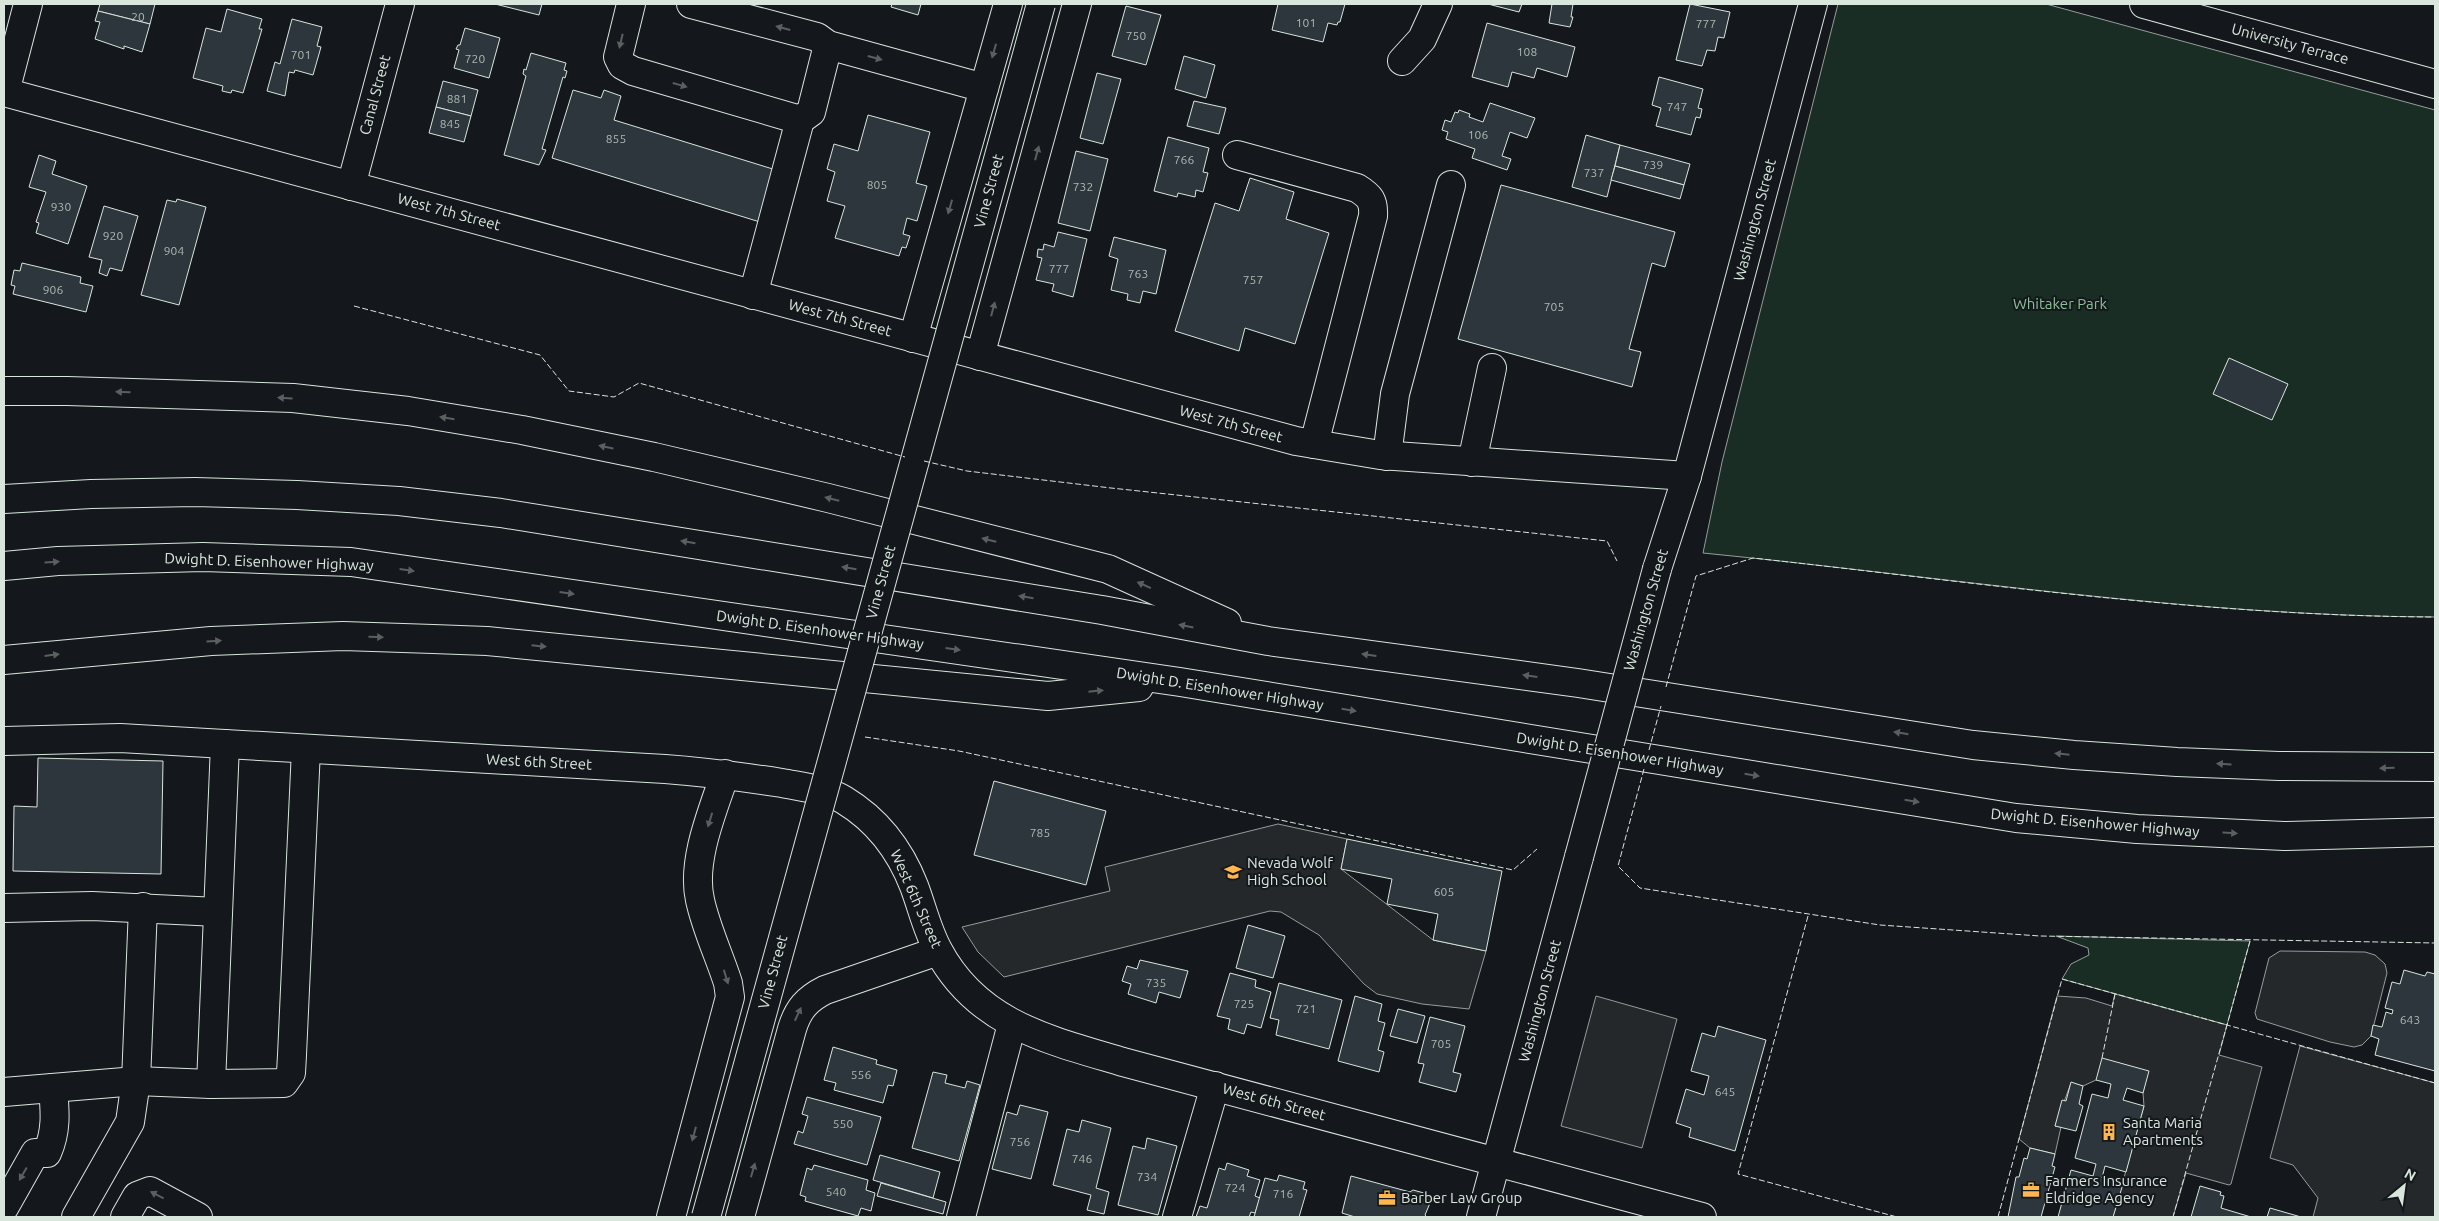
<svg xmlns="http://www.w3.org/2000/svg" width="2439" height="1221" font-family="Ubuntu,sans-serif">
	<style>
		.green { fill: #1a2d24; stroke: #939e99 }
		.parking { fill: #24282b; stroke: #939e99 }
		.building { fill: #2c363c; stroke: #d8e6dc }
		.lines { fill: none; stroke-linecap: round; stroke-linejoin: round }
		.minor-casing { stroke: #d8e6dc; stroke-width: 30 }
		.highway-casing { stroke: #d8e6dc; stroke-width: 30 }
		.minor { stroke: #14181c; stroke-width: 28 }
		.highway { stroke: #14181c; stroke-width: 28 }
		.minor-bridge-casing { stroke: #d8e6dc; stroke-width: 30; stroke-linecap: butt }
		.minor-bridge { stroke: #14181c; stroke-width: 28 }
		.fence { stroke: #d8e6dc; stroke-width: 1; stroke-dasharray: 6 2.5; stroke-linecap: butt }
		.oneway { fill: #59605f }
		.labels { text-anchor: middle; stroke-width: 4; stroke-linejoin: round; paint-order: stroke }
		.number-label { font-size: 12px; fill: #adbab4 }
		.street-label { font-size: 15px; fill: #d8e6dc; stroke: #14181c }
		.park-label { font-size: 15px; fill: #8ac095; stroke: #14181c }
		.poi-label { font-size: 15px; fill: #d8e6dc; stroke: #14181c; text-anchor: start }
	</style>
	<rect width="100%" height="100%" fill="#14181c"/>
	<g class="green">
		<path d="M1838 4H2046L2435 110V617C2190 616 1947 577 1703 553L1722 462Z"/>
		<path d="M2056 936 2250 941 2227 1025 2062 979 2071 964 2089 955 2088 948Z"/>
	</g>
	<g class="parking">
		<path d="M1278 824 1347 839 1341 869 1433 940 1486 951 1469 1009 1422 1004 1377 994 1364 984 1319 935 1281 912 1270 911 1004 977 978 952 962 927 1110 891 1105 867Z"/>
		<path d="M2280 951 2365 952 2375 955 2385 964 2387 973 2371 1036 2362 1045 2354 1047 2330 1042 2257 1019 2255 1013 2269 958Z"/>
		<path d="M2115 994 2227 1025 2219 1055 2262 1067 2231 1184 2229 1185 2186 1173 2173 1217H2113L2144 1106 2143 1093 2148 1071 2096 1080 2083 1086 2071 1083 2055 1126 2061 1127 2055 1154 2030 1148 2019 1139 2057 996 2086 998 2112 1006Z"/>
		<path d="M1596 996 1677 1019 1642 1148 1561 1126Z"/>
		<path d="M2300 1046 2435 1083V1217H2313L2318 1198 2293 1165 2270 1158Z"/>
	</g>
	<g class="building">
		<path d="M100 4H155L150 24 98 11Z"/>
		<path d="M495 4H542L539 15Z"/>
		<path d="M892 4H921L918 15 891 7Z"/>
		<path d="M1278 4H1345L1340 22H1338L1337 25 1328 23 1323 42 1272 30Z"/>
		<path d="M1488 4H1522L1519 12Z"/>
		<path d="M1552 4H1573L1571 17H1573L1570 27 1549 23Z"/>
		<path d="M1690 4 1730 12 1724 38 1718 37 1715 51 1707 50 1702 66 1676 60Z"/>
		<path d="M1126 6 1161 15 1146 65 1112 56Z"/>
		<path d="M227 9 262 19 259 29H262L243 93 232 90 231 93 222 91 223 86 193 78 206 28 221 32Z"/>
		<path d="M98 11 150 24 142 52 124 46V49L95 39 100 22 95 21Z"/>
		<path d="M292 19 322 27 317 46 321 47 313 75 295 70 294 73 289 72 285 96 267 91 275 62 280 64Z"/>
		<path d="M1487 23 1575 47 1567 77 1537 68 1534 78 1512 72 1508 87 1472 77Z"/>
		<path d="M465 28 500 38 489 78 454 68 459 50 456 49 458 45H460Z"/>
		<path d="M531 53 566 63 564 70 567 71 565 78 563 77 542 149 546 150 539 165 504 155 526 76 523 74 524 69 526 70Z"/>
		<path d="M1184 56 1215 65 1206 98 1175 89Z"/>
		<path d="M1097 73 1121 79 1103 144 1080 138Z"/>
		<path d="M1659 77 1703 89 1698 108 1702 109 1700 118 1696 117 1691 135 1656 126 1661 108 1652 105Z"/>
		<path d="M443 81 478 90 471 116 436 107Z"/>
		<path d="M573 90 601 98 604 90 621 96 614 120 776 170 760 222 552 158Z"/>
		<path d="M1194 101 1226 108 1219 134 1187 126Z"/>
		<path d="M1490 103 1535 118 1527 138 1510 132 1502 156 1511 159 1507 170 1472 158 1475 149 1446 139 1448 132 1442 130 1445 120 1451 122 1455 112 1458 113 1459 110 1470 114 1469 117 1483 122Z"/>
		<path d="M436 107 471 116 464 142 429 133Z"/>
		<path d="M868 115 930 132 916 183 927 186 917 221 907 218 903 234 910 236 906 248 902 247 899 256 835 238 845 206 827 201 835 172 827 169 834 144 858 151Z"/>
		<path d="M1586 135 1620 145 1607 197 1572 187Z"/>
		<path d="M1168 137 1209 148 1203 172 1208 173 1203 192 1196 190 1195 197 1178 193 1177 197 1154 191Z"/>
		<path d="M1620 145 1690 164 1684 185 1615 166Z"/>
		<path d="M1076 151 1108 159 1090 231 1058 223Z"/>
		<path d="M39 155 56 161 52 174 87 186 68 244 36 233 39 223 36 222 46 192 29 187Z"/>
		<path d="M1615 166 1684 185 1680 199 1611 180Z"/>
		<path d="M1250 178 1294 192 1286 219 1329 233 1295 344 1245 328 1239 351 1175 331 1215 203 1239 211Z"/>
		<path d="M1501 185 1675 232 1665 267 1652 263 1629 349 1641 352 1632 387 1458 339Z"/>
		<path d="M177 199 206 207 179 305 141 295 167 200 176 202Z"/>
		<path d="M104 206 138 216 122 271 110 268 107 276 99 273 102 260 89 257Z"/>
		<path d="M1058 232 1087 239 1073 297 1052 291 1054 284 1036 280 1042 258 1037 257 1038 249 1043 250 1044 244 1054 247Z"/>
		<path d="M1114 237 1166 250 1156 294 1143 291 1140 303 1127 300 1128 294 1111 290 1118 259 1109 256Z"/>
		<path d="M22 263 81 277 80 283 93 286 86 312 13 294 15 286 11 285 14 270 20 271Z"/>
		<path d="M2229 358 2288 384 2272 420 2213 394Z"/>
		<path d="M38 758 163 761 161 874 13 871 14 806 37 807Z"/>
		<path d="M994 781 1106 811 1086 885 974 855Z"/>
		<path d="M1347 839 1502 871 1486 951 1433 940 1438 914 1387 904 1392 879 1341 869Z"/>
		<path d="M1248 925 1285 936 1273 978 1236 968Z"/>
		<path d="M1140 960 1188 971 1180 998 1159 992 1156 1003 1128 994 1131 984 1122 981 1127 966 1137 969Z"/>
		<path d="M2404 970 2425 976 2427 972 2435 974V1071L2375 1055 2379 1039 2371 1036 2373 1025 2382 1027 2386 1012 2392 1014 2393 1010 2385 1008 2392 982 2400 984Z"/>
		<path d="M1230 973 1256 980 1255 987 1271 992 1261 1028 1247 1024 1244 1034 1228 1029 1230 1019 1217 1016Z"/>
		<path d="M1279 983 1342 1000 1329 1049 1276 1035 1279 1020 1270 1018Z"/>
		<path d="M1355 996 1382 1004 1378 1021 1385 1023 1378 1050 1384 1052 1379 1072 1338 1061Z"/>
		<path d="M1398 1009 1425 1016 1417 1043 1390 1036Z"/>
		<path d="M1430 1017 1465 1026 1453 1072 1461 1074 1456 1092 1419 1082 1424 1064 1418 1063Z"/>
		<path d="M1718 1026 1766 1040 1735 1151 1689 1137 1691 1128 1676 1123 1686 1089 1704 1095 1709 1076 1691 1071 1702 1033 1715 1037Z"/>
		<path d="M833 1047 877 1060 876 1064 897 1070 893 1086 888 1085 883 1103 834 1090 836 1083 824 1080Z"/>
		<path d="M2102 1058 2149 1071 2143 1093 2127 1088 2123 1100 2144 1106 2126 1172 2105 1166 2102 1178 2123 1184 2113 1217H2058L2071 1170 2093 1176 2096 1164 2075 1158 2092 1094 2108 1098 2111 1084 2096 1080Z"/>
		<path d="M933 1072 947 1075 945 1083 965 1088 967 1081 980 1085 959 1161 912 1148Z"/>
		<path d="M2071 1082 2083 1086 2079 1104 2083 1106 2076 1131 2055 1126 2062 1100 2066 1101Z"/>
		<path d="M807 1097 881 1117 867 1165 794 1144 798 1131 803 1133 808 1116 802 1114Z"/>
		<path d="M1020 1105 1048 1112 1031 1179 992 1169 1007 1112 1017 1115Z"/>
		<path d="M1082 1120 1111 1128 1096 1188 1109 1192 1104 1214 1087 1210 1091 1195 1053 1185 1067 1129 1079 1132Z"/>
		<path d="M1147 1138 1177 1146 1158 1215 1118 1205 1133 1146 1145 1149Z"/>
		<path d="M2030 1148 2055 1154 2052 1166 2055 1167 2041 1217H2008L2016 1177H2019L2024 1158 2027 1159Z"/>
		<path d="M880 1155 940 1172 933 1198 873 1180Z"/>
		<path d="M1227 1163 1249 1170 1247 1176 1260 1180 1255 1196 1260 1198 1255 1213 1251 1212 1249 1217H1196L1200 1206 1207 1208 1219 1168 1225 1170Z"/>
		<path d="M814 1165 868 1180 866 1190 875 1193 871 1211 861 1208 858 1216 805 1201 806 1197 800 1195 807 1168 812 1170Z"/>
		<path d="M1279 1175 1305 1182 1303 1189 1307 1190 1299 1217H1254L1265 1178 1277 1181Z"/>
		<path d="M1351 1176 1410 1192 1413 1190 1424 1193 1430 1203 1425 1215 1427 1217H1355L1342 1213Z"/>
		<path d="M881 1183 946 1202 943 1214 877 1196Z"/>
		<path d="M2200 1186 2221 1192 2220 1195 2224 1196 2221 1208 2251 1217H2191Z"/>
		<path d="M2270 1208 2301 1217H2267Z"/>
	</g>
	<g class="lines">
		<g class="minor-casing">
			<g id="minor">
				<path d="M631 4 618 57 622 65 633 71 800 120"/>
				<path d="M691 4 817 37 828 45 984 88"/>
				<path d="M2144 4 2435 84"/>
				<path d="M1402 61 1422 39 1438 4"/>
				<path d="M4 92 1296 441 1380 455 1687 476"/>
				<path d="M5 92 28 4"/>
				<path d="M1237 155 1357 188C1370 196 1374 201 1373 216L1314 444"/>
				<path d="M351 186 400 4"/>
				<path d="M753 295 800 120 811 112 828 45"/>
				<path d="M913 338 1008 4"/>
				<path d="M980 356 1077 4"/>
				<path d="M1387 456 1395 394 1451 185"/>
				<path d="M1472 462 1492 368"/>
				<path d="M1657 569 1687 476 1813 4"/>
				<path d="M4 741 120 738 665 769C705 772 743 777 782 783 803 787 825 789 844 800 877 820 900 850 914 886 922 907 927 930 938 950 977 1024 1049 1040 1123 1062L1702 1217"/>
				<path d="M4 908 92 906 218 912"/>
				<path d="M211 1084 225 744"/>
				<path d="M4 1092 136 1081 211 1084 284 1083 291 1073 292 1055 306 749"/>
				<path d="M4 1208 35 1153H47C57 1131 55 1111 53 1088"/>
				<path d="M76 1217 130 1122 136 1081 143 907"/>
				<path d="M125 1217 137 1196 150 1191 198 1217"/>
				<path d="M671 1217 730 997 728 983C719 955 706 928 700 900 691 861 713 810 725 774"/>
				<path d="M740 1217 792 1029C798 1009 807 999 825 990L938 951"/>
				<path d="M961 1217 1012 1024"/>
				<path d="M1177 1217 1215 1086"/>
				<path d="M1481 1217 1579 857"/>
			</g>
		</g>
		<g class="highway-casing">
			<g id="highway">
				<path d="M4 391H67L293 398 408 411 522 430 654 457 828 498 1108 569 1227 623"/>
				<path d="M4 499 91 494 195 492 297 495 399 501 501 513 1102 610 1268 641 1578 683 1973 745 2074 755 2177 762 2279 766 2435 767"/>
				<path d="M4 566 58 561 203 557 351 562 1180 682 2016 818 2137 829 2284 836 2435 832"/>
				<path d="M4 660 211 641 343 636 433 639 487 641 1048 696 1139 687"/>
			</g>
		</g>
		<use href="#minor" class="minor"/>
		<use href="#highway" class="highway"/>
		<g class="minor-bridge-casing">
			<g id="minor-bridge">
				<path d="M1579 857 1657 569"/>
				<path d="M706 1217 1041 4"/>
			</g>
		</g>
		<use href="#minor-bridge" class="minor-bridge"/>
		<g class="fence">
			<path d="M354 306 540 355 569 391 614 397 639 383 905 457"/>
			<path d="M924 461 967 471 1111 488 1607 541 1617 561"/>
			<path d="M1666 687 1696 576 1753 558C1980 583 2207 616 2435 617"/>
			<path d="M865 737 959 751 1513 870 1537 849"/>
			<path d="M1649 750 1661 706"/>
			<path d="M1644 769 1618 866 1640 888 1880 925 2040 936 2435 943"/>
			<path d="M1808 916 1738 1174 1897 1217"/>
			<path d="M2250 941 2227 1025 2435 1083"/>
			<path d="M2102 1058 2115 994"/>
			<path d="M1998 1217 2062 979 2227 1025 2173 1217"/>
		</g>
	</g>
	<defs><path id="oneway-solid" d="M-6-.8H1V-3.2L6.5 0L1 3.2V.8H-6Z" transform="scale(1.25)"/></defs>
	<g class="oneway">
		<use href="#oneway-solid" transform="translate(783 28) rotate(-165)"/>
		<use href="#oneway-solid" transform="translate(621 41) rotate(103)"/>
		<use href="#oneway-solid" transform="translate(994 51) rotate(106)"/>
		<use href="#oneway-solid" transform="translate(875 58) rotate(15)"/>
		<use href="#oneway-solid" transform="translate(680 85) rotate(16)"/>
		<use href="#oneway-solid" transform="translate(1037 153) rotate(-75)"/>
		<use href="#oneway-solid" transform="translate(950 207) rotate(106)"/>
		<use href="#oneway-solid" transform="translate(993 309) rotate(-75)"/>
		<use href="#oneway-solid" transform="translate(123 392) rotate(-178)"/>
		<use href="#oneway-solid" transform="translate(285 398) rotate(-177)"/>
		<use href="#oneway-solid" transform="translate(447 418) rotate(-171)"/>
		<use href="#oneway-solid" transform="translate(606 447) rotate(-168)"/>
		<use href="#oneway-solid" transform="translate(832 499) rotate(-166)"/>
		<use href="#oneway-solid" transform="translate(989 540) rotate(-166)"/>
		<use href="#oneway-solid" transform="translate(688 542) rotate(-171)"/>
		<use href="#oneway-solid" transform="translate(52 562) rotate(-4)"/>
		<use href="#oneway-solid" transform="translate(849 568) rotate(-171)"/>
		<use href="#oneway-solid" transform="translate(407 570) rotate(8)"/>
		<use href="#oneway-solid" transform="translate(1144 585) rotate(-156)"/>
		<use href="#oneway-solid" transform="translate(567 593) rotate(8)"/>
		<use href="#oneway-solid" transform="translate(1026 597) rotate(-171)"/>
		<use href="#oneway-solid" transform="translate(1186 626) rotate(-169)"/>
		<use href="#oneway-solid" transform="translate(376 637) rotate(1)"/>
		<use href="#oneway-solid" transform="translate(214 641) rotate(-3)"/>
		<use href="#oneway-solid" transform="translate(539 646) rotate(6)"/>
		<use href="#oneway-solid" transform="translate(953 649) rotate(8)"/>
		<use href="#oneway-solid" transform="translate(52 655) rotate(-7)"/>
		<use href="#oneway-solid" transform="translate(1369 655) rotate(-172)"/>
		<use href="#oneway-solid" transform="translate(1530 676) rotate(-172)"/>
		<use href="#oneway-solid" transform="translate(1096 691) rotate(-6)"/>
		<use href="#oneway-solid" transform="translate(1349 710) rotate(9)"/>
		<use href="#oneway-solid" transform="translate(1901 733) rotate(-171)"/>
		<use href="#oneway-solid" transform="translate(2062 754) rotate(-174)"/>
		<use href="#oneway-solid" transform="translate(2224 764) rotate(-177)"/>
		<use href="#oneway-solid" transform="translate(2387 768) rotate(179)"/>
		<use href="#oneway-solid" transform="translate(1752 775) rotate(9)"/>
		<use href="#oneway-solid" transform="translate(1912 801) rotate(9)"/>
		<use href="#oneway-solid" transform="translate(710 820) rotate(107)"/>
		<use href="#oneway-solid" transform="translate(2230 833) rotate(3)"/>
		<use href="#oneway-solid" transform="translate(726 977) rotate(73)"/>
		<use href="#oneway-solid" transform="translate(798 1014) rotate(-65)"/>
		<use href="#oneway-solid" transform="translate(694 1134) rotate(105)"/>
		<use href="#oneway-solid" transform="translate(753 1170) rotate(-74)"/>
		<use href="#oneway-solid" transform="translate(23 1174) rotate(120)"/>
		<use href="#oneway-solid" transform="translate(157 1195) rotate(-153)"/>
	</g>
	<defs>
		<g id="school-bare" transform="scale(1.35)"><path d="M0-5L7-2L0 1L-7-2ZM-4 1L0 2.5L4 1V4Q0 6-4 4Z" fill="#ffb74d" stroke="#14181c" stroke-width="2.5" paint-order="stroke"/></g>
		<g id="building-bare" transform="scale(1.35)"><path d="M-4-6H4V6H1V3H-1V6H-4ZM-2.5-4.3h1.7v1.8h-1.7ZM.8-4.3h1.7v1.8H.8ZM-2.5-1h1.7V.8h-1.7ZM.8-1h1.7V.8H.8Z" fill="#ffb74d" stroke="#14181c" stroke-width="2.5" paint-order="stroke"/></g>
		<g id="office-bare" transform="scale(1.35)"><path d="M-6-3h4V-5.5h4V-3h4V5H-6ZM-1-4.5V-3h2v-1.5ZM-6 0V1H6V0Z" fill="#ffb74d" stroke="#14181c" stroke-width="2.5" paint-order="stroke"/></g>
	</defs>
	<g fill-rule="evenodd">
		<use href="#school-bare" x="1233" y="872"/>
		<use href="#building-bare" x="2109" y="1132"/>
		<use href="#office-bare" x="2031" y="1190"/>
		<use href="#office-bare" x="1387" y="1198"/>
	</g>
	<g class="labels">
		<g class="number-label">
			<text x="138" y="21">20</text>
			<text x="1306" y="27">101</text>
			<text x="1706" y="28">777</text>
			<text x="1136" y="40">750</text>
			<text x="1527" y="56">108</text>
			<text x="301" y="59">701</text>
			<text x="475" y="63">720</text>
			<text x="457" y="103">881</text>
			<text x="1677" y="111">747</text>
			<text x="450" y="128">845</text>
			<text x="1478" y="139">106</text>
			<text x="616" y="143">855</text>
			<text x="1184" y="164">766</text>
			<text x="1653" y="169">739</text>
			<text x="1594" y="177">737</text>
			<text x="877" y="189">805</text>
			<text x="1083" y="191">732</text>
			<text x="61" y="211">930</text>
			<text x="113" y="240">920</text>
			<text x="174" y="255">904</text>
			<text x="1059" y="273">777</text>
			<text x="1138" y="278">763</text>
			<text x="1253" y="284">757</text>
			<text x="53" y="294">906</text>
			<text x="1554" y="311">705</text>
			<text x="1040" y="837">785</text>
			<text x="1444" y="896">605</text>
			<text x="1156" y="987">735</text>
			<text x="1244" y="1008">725</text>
			<text x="1306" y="1013">721</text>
			<text x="2410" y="1024">643</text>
			<text x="1441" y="1048">705</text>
			<text x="861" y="1079">556</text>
			<text x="1725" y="1096">645</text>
			<text x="843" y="1128">550</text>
			<text x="1020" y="1146">756</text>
			<text x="1082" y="1163">746</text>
			<text x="1147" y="1181">734</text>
			<text x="1235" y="1192">724</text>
			<text x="836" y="1196">540</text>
			<text x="1283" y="1198">716</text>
		</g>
		<g class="street-label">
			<text transform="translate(2290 44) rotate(15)" y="5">University Terrace</text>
			<text transform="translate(375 95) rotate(-75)" y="5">Canal Street</text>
			<text transform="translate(989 191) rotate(-75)" y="5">Vine Street</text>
			<text transform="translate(449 212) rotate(15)" y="5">West 7th Street</text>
			<text transform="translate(1755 220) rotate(-75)" y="5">Washington Street</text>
			<text transform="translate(840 318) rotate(15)" y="5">West 7th Street</text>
			<text transform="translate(1231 424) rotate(15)" y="5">West 7th Street</text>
			<text transform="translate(269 562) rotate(2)" y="5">Dwight D. Eisenhower Highway</text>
			<text transform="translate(881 582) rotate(-75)" y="5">Vine Street</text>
			<text transform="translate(1646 610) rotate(-74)" y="5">Washington Street</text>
			<text transform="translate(820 630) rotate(8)" y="5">Dwight D. Eisenhower Highway</text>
			<text transform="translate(1220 689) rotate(9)" y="5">Dwight D. Eisenhower Highway</text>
			<text transform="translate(1620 754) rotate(9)" y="5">Dwight D. Eisenhower Highway</text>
			<text transform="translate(539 762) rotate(3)" y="5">West 6th Street</text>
			<text transform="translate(2095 823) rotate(5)" y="5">Dwight D. Eisenhower Highway</text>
			<text transform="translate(916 899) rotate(66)" y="5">West 6th Street</text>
			<text transform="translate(773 972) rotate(-75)" y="5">Vine Street</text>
			<text transform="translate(1540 1001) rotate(-75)" y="5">Washington Street</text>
			<text transform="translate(1274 1102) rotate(15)" y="5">West 6th Street</text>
		</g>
		<g class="park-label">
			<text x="2060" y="309">Whitaker Park</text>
		</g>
		<g class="poi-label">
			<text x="1247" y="868">Nevada Wolf<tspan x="1247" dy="17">High School</tspan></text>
			<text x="2123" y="1128">Santa Maria<tspan x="2123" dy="17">Apartments</tspan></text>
			<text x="2045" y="1186">Farmers Insurance<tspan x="2045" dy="17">Eldridge Agency</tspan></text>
			<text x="1401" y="1203">Barber Law Group</text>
		</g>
	</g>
	<rect width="2439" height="1221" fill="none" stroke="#d8e6dc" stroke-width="10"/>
	<g transform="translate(2404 1186) rotate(29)" stroke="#14181c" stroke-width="4" paint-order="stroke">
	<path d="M0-4L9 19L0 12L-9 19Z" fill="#d8e6dc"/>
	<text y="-8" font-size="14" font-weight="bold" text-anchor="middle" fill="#d8e6dc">N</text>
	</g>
</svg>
